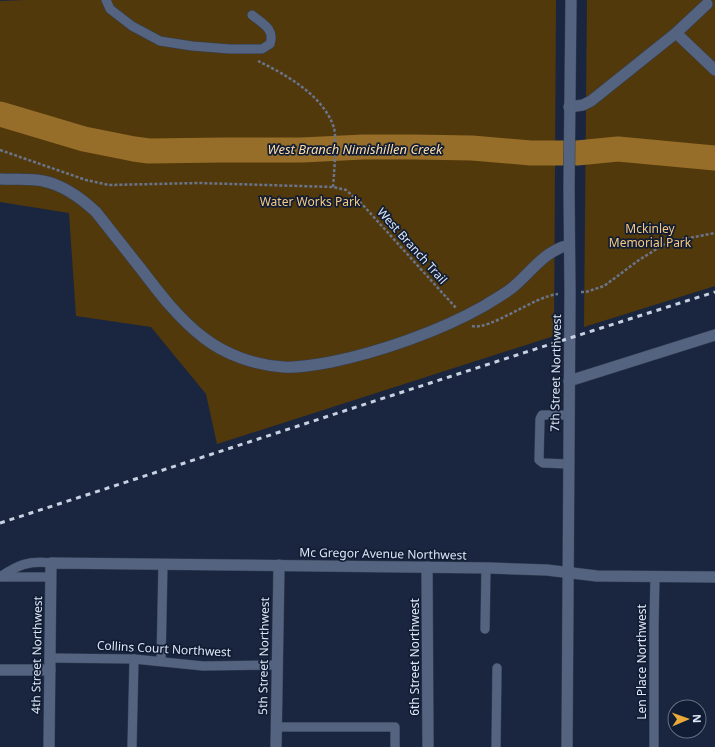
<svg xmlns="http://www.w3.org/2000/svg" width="715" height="747" font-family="'Noto Sans',sans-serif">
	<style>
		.green { fill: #52390b }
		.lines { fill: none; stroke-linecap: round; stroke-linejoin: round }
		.river { stroke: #966e29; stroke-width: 25 }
		.service-casing { stroke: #353f53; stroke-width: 10 }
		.minor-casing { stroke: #353f53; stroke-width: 12 }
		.tertiary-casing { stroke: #353f53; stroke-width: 12 }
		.path { stroke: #6a748a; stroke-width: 2.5; stroke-dasharray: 3 2; stroke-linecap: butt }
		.service { stroke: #54637f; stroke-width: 9 }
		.minor { stroke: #54637f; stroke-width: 11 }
		.tertiary { stroke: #54637f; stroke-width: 11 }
		.rail { stroke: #c7d1e2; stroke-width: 3; stroke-dasharray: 5 5; stroke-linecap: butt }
		.labels { text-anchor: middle; stroke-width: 3.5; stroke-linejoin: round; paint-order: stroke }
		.park-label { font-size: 12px; fill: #f6c982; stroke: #111d34 }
		.street-label { font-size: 12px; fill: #dee7f7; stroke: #111d34 }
		.water-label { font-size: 13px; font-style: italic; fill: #fedca8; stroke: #111d34 }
	</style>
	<rect width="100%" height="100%" fill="#1a263f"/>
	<g class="green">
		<path d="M25 0H556L554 336 217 444 206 394 151 327 76 316 69 213 0 202V1Z"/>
		<path d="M587 0H715V286L584 327Z"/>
	</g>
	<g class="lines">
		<path class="river" d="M0 114 84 139 134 149 149 151 223 150H302L363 147H413L472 148 531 153H577L618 149 715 158"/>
		<g class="service-casing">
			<g id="service">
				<path d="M106 0 110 9 132 26 160 41 192 46 230 49H262L270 44C275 29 263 24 252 15"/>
				<path d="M568 464 543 463 539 460 540 419 542 415H568"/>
				<path d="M0 577C18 565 29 560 51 563"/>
				<path d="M0 577H51"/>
				<path d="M485 629 486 568"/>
				<path d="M50 658 134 659 203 666 277 665"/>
				<path d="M161 661 163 564"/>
				<path d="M277 727H395V747"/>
				<path d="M132 747 134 659"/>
				<path d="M496 747 497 668"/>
				<path d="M654 747V625L655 577"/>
			</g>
		</g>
		<g class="minor-casing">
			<g id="minor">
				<path d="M676 33 715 70"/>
				<path d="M569 107 583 105 591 101 676 33 707 4"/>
				<path d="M0 179C14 180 30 178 43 181 64 185 81 198 96 212 111 231 126 250 141 269 160 294 179 319 204 338 226 355 255 365 283 367 299 368 315 365 331 362 380 352 440 331 484 306 493 300 503 295 512 288 527 276 540 257 558 249 561 247 565 246 569 245"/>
				<path d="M569 381 715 335"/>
				<path d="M427 567 428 747"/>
				<path d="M0 670H50"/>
				<path d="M49 747 51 563 490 568 547 570 597 576 715 577"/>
				<path d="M276 747 279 565"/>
			</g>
		</g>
		<g class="tertiary-casing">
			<path id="tertiary" d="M567 747 570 293 569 188 571 0"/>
		</g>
		<g class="path">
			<path d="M258 61C287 75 324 96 334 128 337 138 334 175 333 187"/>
			<path d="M0 150 86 180 109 185 199 183 333 187 346 190 362 204 456 308"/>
			<path d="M581 292H586L604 286 639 260 668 242 715 233"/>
			<path d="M472 326C489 331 535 296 558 294"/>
		</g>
		<use href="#service" class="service"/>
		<use href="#minor" class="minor"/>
		<use href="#tertiary" class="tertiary"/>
		<path class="rail" d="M0 523C238 446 476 367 715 292"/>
	</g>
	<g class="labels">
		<g class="park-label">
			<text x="310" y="206">Water Works Park</text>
			<text x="650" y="233">Mckinley<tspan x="650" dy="14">Memorial Park</tspan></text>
		</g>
		<g class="street-label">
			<text transform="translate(412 246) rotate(48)" y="4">West Branch Trail</text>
			<text transform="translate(556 373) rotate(-89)" y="4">7th Street Northwest</text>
			<text transform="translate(383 554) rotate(1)" y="4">Mc Gregor Avenue Northwest</text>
			<text transform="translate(164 649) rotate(3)" y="4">Collins Court Northwest</text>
			<text transform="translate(37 655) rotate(-89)" y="4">4th Street Northwest</text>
			<text transform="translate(264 656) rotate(-89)" y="4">5th Street Northwest</text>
			<text transform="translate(415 657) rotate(-90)" y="4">6th Street Northwest</text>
			<text transform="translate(642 662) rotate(-90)" y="4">Len Place Northwest</text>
		</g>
		<g class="water-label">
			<text x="355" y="154">West Branch Nimishillen Creek</text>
		</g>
	</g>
	<g transform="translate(687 719) rotate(88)"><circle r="19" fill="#111d34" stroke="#636e82"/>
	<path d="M0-3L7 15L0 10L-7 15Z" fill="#e9aa38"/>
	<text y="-6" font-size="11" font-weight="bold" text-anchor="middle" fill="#dee7f7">N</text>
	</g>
</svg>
